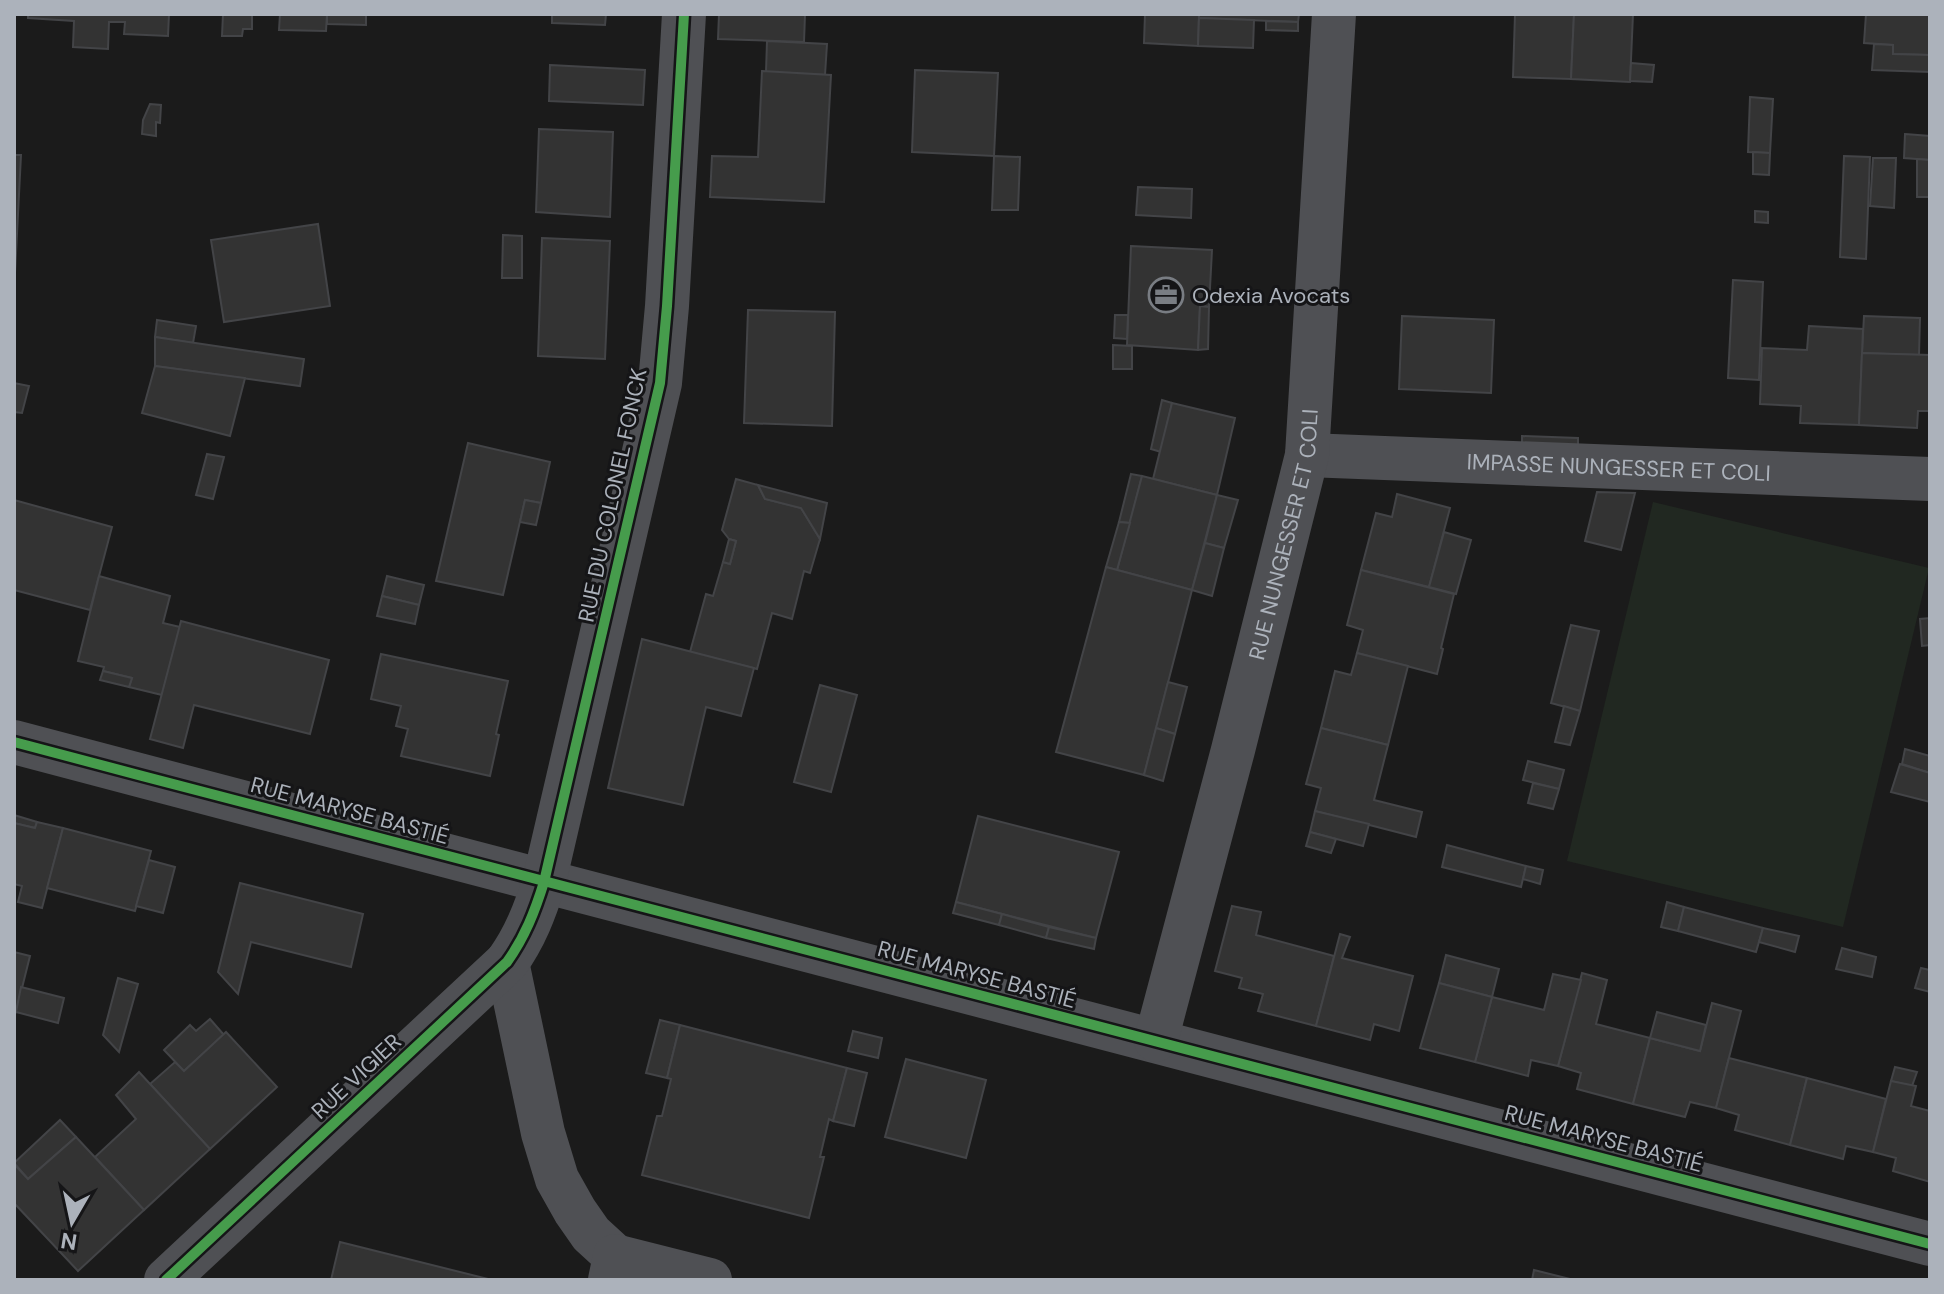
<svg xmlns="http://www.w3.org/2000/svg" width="1944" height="1294" font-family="'DM Sans',sans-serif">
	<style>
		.green { fill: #212821 }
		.building { fill: #333; stroke: #434447; stroke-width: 2 }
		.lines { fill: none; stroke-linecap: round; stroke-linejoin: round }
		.minor { stroke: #4f5054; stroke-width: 44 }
		.cycleway-casing { stroke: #151517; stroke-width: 15 }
		.cycleway { stroke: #469c4c; stroke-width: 10 }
		.labels { text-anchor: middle; stroke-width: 6; stroke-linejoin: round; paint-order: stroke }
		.poi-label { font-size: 22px; fill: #acb2bb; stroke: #151517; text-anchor: start }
		.street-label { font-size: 22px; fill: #acb2bb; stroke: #151517 }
	</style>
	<rect width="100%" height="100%" fill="#1b1b1b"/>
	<path class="green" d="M1653 502 1929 568 1843 927 1567 861Z"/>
	<g class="building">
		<path d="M28 14H169L168 36 124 34 125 22H109L108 49 73 47 74 21 28 18Z"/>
		<path d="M223 14H252V29H243L242 36H222Z"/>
		<path d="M280 14H327L326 31 279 30Z"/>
		<path d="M327 14H366V25L327 24Z"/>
		<path d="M552 14H606L605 25 552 23Z"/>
		<path d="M719 14H805L804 42 718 39Z"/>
		<path d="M1145 14H1199L1198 46 1144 43Z"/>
		<path d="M1199 14H1299L1298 22 1199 18Z"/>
		<path d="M1515 14H1574L1571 79 1513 77Z"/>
		<path d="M1574 14H1633L1630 82 1571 79Z"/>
		<path d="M1866 14H1930V55L1893 54V45L1864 43Z"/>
		<path d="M1199 18 1254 20 1253 48 1198 46Z"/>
		<path d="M1266 21 1298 22V31L1266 30Z"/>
		<path d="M767 41 827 44 825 75 766 72Z"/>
		<path d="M1874 44 1893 45V54L1930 55V72L1872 70Z"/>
		<path d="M1631 63 1654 65 1652 82 1630 81Z"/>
		<path d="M550 65 645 70 643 105 549 101Z"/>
		<path d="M915 70 998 73 994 156 912 152Z"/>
		<path d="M762 71 831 75 824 202 710 197 712 156 758 157Z"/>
		<path d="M1750 97 1773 99 1770 153 1748 152Z"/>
		<path d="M150 104 161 105 160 123 156 122V136L142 134 143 120Z"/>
		<path d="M539 129 613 132 610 217 536 212Z"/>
		<path d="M1905 134 1930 136V160L1904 158Z"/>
		<path d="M1753 152 1770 153 1769 175 1753 174Z"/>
		<path d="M14 155H21L15 273H14Z"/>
		<path d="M994 156 1020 157 1018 210H992Z"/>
		<path d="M1844 156 1870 157 1866 259 1840 257Z"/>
		<path d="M1873 158H1896L1894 208 1870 206Z"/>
		<path d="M1917 159 1930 160V197H1917Z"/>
		<path d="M1138 187 1192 189 1191 218 1136 215Z"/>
		<path d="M1755 211 1768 212V223L1755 222Z"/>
		<path d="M318 224 330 306 224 322 211 240Z"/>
		<path d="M503 235 522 236V278H502Z"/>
		<path d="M542 238 610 241 605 359 538 356Z"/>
		<path d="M1131 246 1212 250 1209 307 1200 306 1198 350 1127 345Z"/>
		<path d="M1733 280 1763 282 1759 380 1728 378Z"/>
		<path d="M1200 306 1209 307 1208 349 1198 350Z"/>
		<path d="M748 310 835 312 832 426 744 423Z"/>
		<path d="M1115 315H1128L1127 339 1114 338Z"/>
		<path d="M1402 316 1494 320 1491 393 1399 389Z"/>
		<path d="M1864 316 1920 318 1919 355 1862 353Z"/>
		<path d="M157 320 196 326 193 343 155 337Z"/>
		<path d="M1809 326 1863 329 1859 425 1800 423 1801 406 1760 404 1762 348 1807 350Z"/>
		<path d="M155 337 304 359 300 386 155 366Z"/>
		<path d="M1113 345 1132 346V369H1113Z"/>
		<path d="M1862 353 1930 355V411H1918L1917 428 1859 425Z"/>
		<path d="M155 366 245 378 230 436 142 413Z"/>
		<path d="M14 383 29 386 22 413 14 412Z"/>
		<path d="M1162 400 1172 403 1161 452 1151 449Z"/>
		<path d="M1172 403 1235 418 1217 495 1153 479Z"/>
		<path d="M1522 436 1578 438V450L1522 447Z"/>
		<path d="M468 443 550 462 541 503 525 500 503 595 436 581Z"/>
		<path d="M207 454 224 457 213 499 196 495Z"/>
		<path d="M1131 474 1142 476 1130 523 1119 522Z"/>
		<path d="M1142 476 1217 495 1192 590 1117 570Z"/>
		<path d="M736 479 758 485 765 499 801 508 820 539 810 573 804 571 792 619 772 613 757 669 690 652 706 594 713 596 723 562 730 564 736 541 729 539 722 530Z"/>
		<path d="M758 485 827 503 820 539 801 508 765 499Z"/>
		<path d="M1597 492 1635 493 1621 550 1585 541Z"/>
		<path d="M1397 494 1450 508 1429 587 1361 570 1376 513 1392 517Z"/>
		<path d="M1217 495 1238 500 1224 548 1205 543Z"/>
		<path d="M14 500 112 527 90 610 14 590Z"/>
		<path d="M525 500 541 503 536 525 520 522Z"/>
		<path d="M1119 522 1130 523 1117 570 1106 567Z"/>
		<path d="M1444 532 1471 540 1456 594 1429 587Z"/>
		<path d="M729 539 736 541 730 564 723 562Z"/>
		<path d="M1205 543 1224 548 1212 596 1192 590Z"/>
		<path d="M1106 567 1192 590 1144 775 1056 752Z"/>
		<path d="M1361 570 1454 594 1441 648 1443 649 1437 674 1357 653 1363 630 1347 625Z"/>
		<path d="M99 576 170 596 163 623 180 627 162 695 129 687 132 678 103 671 104 667 78 661Z"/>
		<path d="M387 576 424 585 419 605 382 596Z"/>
		<path d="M382 596 419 605 415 624 377 616Z"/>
		<path d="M1930 618V645L1922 646 1920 619Z"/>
		<path d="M181 621 329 660 310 734 194 705 183 748 150 739Z"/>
		<path d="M1571 625 1599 631 1580 711 1551 703Z"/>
		<path d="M642 639 754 668 741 716 706 707 683 805 608 788Z"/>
		<path d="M1357 653 1408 666 1388 745 1321 728 1335 671 1351 675Z"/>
		<path d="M381 654 508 681 496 734 499 735 490 776 401 756 408 729 396 726 401 706 371 699Z"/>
		<path d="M103 671 132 678 129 687 100 680Z"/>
		<path d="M1168 682 1187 687 1175 734 1156 728Z"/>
		<path d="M820 685 857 695 831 792 794 782Z"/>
		<path d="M1564 706 1580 711 1570 745 1555 742Z"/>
		<path d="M1156 728 1175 734 1163 781 1144 775Z"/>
		<path d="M1321 728 1388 745 1374 800 1422 812 1416 837 1315 811 1321 788 1306 784Z"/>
		<path d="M1905 749 1930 756V773L1902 764Z"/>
		<path d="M1528 761 1564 770 1559 789 1523 780Z"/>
		<path d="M1900 764 1930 773V802L1891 792Z"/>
		<path d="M1533 783 1559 789 1553 809 1528 803Z"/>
		<path d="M1315 811 1369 824 1363 846 1310 832Z"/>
		<path d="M14 815 37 822 35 828 14 823Z"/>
		<path d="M978 816 1119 852 1096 938 956 902Z"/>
		<path d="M37 822 63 828 42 908 18 902 22 886 14 884V823L35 828Z"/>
		<path d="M63 828 151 851 135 911 47 888Z"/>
		<path d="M1310 832 1336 839 1331 853 1306 846Z"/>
		<path d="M1447 845 1526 866 1521 887 1442 867Z"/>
		<path d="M149 860 175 867 163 913 136 906Z"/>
		<path d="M1526 866 1543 870 1540 884 1523 879Z"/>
		<path d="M240 883 363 914 351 967 251 942 238 994 218 972Z"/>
		<path d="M956 902 1002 914 999 925 953 913Z"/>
		<path d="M1667 902 1684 907 1678 931 1661 927Z"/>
		<path d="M1232 906 1261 912 1256 935 1334 956 1316 1026 1258 1011 1263 994 1239 988 1242 978 1215 971Z"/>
		<path d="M1684 907 1763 928 1756 952 1678 931Z"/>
		<path d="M1002 914 1049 927 1046 938 999 925Z"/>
		<path d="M1049 927 1096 938 1094 949 1046 938Z"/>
		<path d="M1763 928 1799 936 1795 952 1759 942Z"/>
		<path d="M1340 934 1350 937 1342 958 1413 976 1399 1031 1374 1024 1370 1040 1316 1026Z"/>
		<path d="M1842 948 1876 957 1872 977 1836 969Z"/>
		<path d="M14 952 30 956 16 1012 14 1011Z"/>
		<path d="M1446 955 1499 969 1492 997 1439 983Z"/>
		<path d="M1921 968 1930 970V992L1915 988Z"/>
		<path d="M1582 973 1607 980 1596 1024 1650 1038 1633 1104 1577 1089 1581 1073 1558 1066Z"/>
		<path d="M1553 974 1581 980 1558 1066 1531 1060 1528 1076 1475 1062 1492 997 1544 1010Z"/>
		<path d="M118 978 138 984 119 1052 103 1035Z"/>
		<path d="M1439 983 1492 997 1475 1062 1420 1048Z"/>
		<path d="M21 987 64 998 58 1023 16 1012Z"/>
		<path d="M1712 1003 1741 1011 1716 1108 1690 1102 1685 1117 1633 1104 1650 1038 1700 1051Z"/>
		<path d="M1657 1012 1706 1025 1700 1051 1650 1038Z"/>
		<path d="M210 1019 224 1035 184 1071 164 1050 190 1025 196 1031Z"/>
		<path d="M660 1020 680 1025 667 1078 646 1073Z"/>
		<path d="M680 1025 847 1068 833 1121 829 1119 820 1157H824L809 1218 642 1175 657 1116H662L671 1079 667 1078Z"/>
		<path d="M853 1031 882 1038 878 1058 848 1051Z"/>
		<path d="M226 1032 277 1087 210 1149 150 1084 175 1062 184 1071Z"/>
		<path d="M1729 1058 1807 1078 1790 1145 1735 1130 1739 1115 1716 1108Z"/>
		<path d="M906 1059 986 1080 966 1158 885 1137Z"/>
		<path d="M1895 1067 1917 1072 1912 1086 1891 1081Z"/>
		<path d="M847 1068 867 1073 854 1126 833 1121Z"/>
		<path d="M139 1072 210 1149 144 1210 95 1157 136 1119 116 1095Z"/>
		<path d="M1807 1078 1886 1099 1873 1152 1846 1146 1843 1159 1790 1145Z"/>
		<path d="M1891 1081 1916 1086 1911 1106 1930 1111V1182L1893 1171 1896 1158 1873 1152Z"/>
		<path d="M60 1120 76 1137 28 1179 14 1163Z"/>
		<path d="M76 1137 144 1210 78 1271 14 1203V1164L28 1179Z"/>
		<path d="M340 1242 492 1280H331Z"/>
		<path d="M1534 1270 1574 1280H1532Z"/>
	</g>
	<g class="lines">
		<g class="minor">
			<path id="s1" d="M1307 455 1930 479"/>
			<path d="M14 742C652 911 1291 1076 1930 1244"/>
			<path d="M507 962 543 1133 557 1179 575 1211 591 1234 615 1256"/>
			<path id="s2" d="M1156 1040 1233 750 1307 455 1334 14"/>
			<path d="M166 1280 507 962C525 937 535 911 544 882L660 383 667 306 684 14"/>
			<path d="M610 1280 615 1256 710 1280"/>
		</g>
		<g class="cycleway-casing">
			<g id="cycleway">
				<path d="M14 742C652 911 1291 1076 1930 1244"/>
				<path d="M166 1280 507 962C525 937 535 911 544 882L660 383 667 306 684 14"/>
			</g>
		</g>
		<use href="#cycleway" class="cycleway"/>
	</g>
	<defs>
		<g id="office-ring" transform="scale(1.8)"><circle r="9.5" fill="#151517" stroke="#797d83" stroke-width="1.5"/><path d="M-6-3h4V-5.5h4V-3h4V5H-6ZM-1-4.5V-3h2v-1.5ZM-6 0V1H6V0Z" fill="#797d83"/></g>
	</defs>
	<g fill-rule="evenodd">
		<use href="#office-ring" x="1166" y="295"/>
	</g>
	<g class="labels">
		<g class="poi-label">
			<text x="1192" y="303">Odexia Avocats</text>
		</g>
		<g class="street-label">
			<text dy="8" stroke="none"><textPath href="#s1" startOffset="312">IMPASSE NUNGESSER ET COLI</textPath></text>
			<text transform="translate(612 495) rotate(-78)" y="8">RUE DU COLONEL FONCK</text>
			<text dy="8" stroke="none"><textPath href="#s2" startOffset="522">RUE NUNGESSER ET COLI</textPath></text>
			<text transform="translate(350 810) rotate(15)" y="8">RUE MARYSE BASTIÉ</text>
			<text transform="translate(977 974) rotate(15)" y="8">RUE MARYSE BASTIÉ</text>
			<text transform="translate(356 1076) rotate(-43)" y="8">RUE VIGIER</text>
			<text transform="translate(1604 1138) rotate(15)" y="8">RUE MARYSE BASTIÉ</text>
		</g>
	</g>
	<rect width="1944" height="1294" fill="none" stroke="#acb2bb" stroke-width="32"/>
	<g transform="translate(72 1222) rotate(189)" stroke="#151517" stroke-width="6" paint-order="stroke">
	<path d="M0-6L14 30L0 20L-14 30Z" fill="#acb2bb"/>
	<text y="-12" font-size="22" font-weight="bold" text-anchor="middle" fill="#acb2bb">N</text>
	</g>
</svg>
